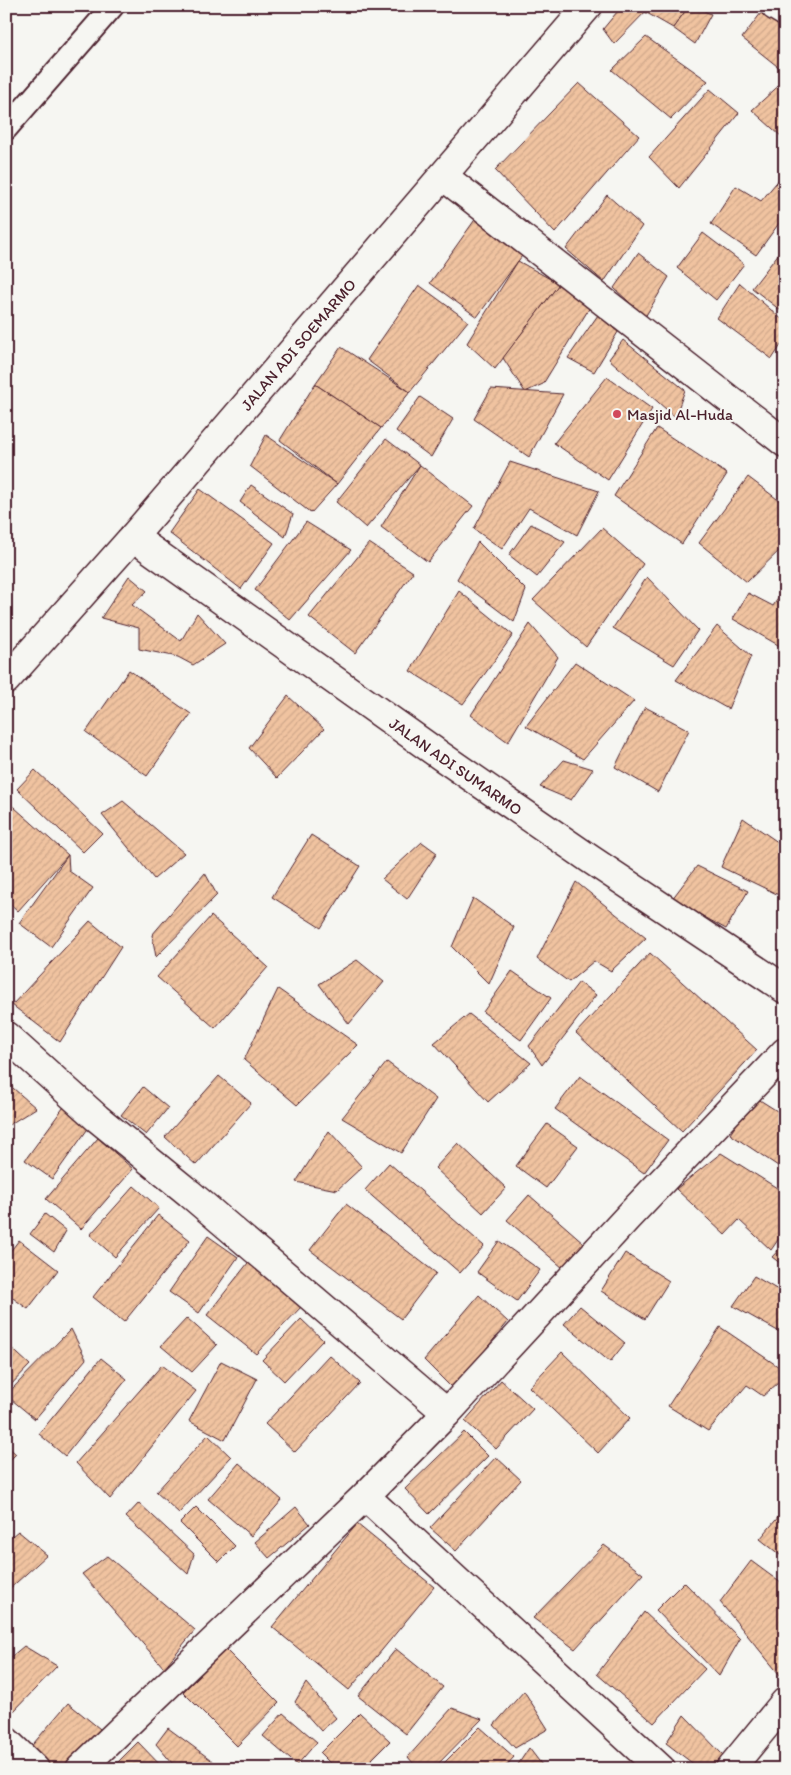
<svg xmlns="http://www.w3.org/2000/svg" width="791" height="1775" font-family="Itim,sans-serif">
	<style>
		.building { fill: url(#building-hatch); stroke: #4a1f2b }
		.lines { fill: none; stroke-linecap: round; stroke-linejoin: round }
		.service-casing { stroke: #4a1f2b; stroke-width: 25 }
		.minor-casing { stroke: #4a1f2b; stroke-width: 31 }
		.secondary-casing { stroke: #4a1f2b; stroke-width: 31 }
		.trunk-casing { stroke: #4a1f2b; stroke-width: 31 }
		.service { stroke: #f6f6f2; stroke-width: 21 }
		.minor { stroke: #f6f6f2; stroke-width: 28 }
		.secondary { stroke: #f6f6f2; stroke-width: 28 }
		.trunk { stroke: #f6f6f2; stroke-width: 28 }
		.poi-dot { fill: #d1495b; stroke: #f6f6f2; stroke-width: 2 }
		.labels { text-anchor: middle; stroke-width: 4; stroke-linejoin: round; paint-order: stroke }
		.street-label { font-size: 16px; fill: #4a1f2b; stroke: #f6f6f2 }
		.poi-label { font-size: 16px; fill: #4a1f2b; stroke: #f6f6f2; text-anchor: start }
	</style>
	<defs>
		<pattern id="building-hatch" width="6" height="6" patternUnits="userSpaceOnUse" patternTransform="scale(1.25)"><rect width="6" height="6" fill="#f0c3a0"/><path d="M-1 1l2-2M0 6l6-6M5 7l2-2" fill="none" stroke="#cfa78a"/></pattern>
	</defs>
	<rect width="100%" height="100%" fill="#f6f6f2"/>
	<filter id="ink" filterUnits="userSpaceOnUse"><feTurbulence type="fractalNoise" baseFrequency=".02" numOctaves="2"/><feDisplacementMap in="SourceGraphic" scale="10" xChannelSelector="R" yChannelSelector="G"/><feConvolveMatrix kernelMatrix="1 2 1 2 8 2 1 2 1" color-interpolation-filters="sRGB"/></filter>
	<g filter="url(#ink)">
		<g class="building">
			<path d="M622 6H651L614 44 603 29Z"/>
			<path d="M651 6H689L673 28 645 12Z"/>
			<path d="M689 6H693L711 14 695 44 673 28Z"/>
			<path d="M761 13 785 30V68L782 70 742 38Z"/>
			<path d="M646 37 708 81 671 119 612 70Z"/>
			<path d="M785 80V134L782 137 752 110Z"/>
			<path d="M579 83 639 136 555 233 495 170Z"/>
			<path d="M710 89 739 113 679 188 649 157Z"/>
			<path d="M781 177 785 180V215L756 255 711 224 736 186 761 201Z"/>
			<path d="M607 195 642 226 604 282 566 249Z"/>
			<path d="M479 214 527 249 477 317 430 283Z"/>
			<path d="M703 233 744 264 716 300 677 268Z"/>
			<path d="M783 248 785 249V314L752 288Z"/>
			<path d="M638 253 669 277 645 317 614 288Z"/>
			<path d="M518 261 559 284 495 369 467 343Z"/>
			<path d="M740 283 785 322V339L772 359 717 318Z"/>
			<path d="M559 284 590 307 543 384 525 392 503 358Z"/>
			<path d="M419 285 468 321 410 392 367 360Z"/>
			<path d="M598 315 618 332 594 372 568 358Z"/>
			<path d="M623 340 685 390 675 417 609 359Z"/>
			<path d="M341 347 410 392 381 428 315 384Z"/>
			<path d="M607 377 652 409 608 480 554 443Z"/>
			<path d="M315 384 381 428 337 484 280 440Z"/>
			<path d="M491 389 563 394 529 457 474 419Z"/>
			<path d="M420 397 453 419 431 457 396 431Z"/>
			<path d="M657 428 727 474 682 544 614 496Z"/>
			<path d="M266 435 337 484 311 513 250 466Z"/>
			<path d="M386 439 420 465 366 528 336 502Z"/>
			<path d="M510 462 599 491 577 535 529 508 502 549 474 529Z"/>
			<path d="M420 465 473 506 428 562 381 527Z"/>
			<path d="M748 477 785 505V545L747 582 699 543Z"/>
			<path d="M251 485 293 514 285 537 240 502Z"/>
			<path d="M200 489 274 543 241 589 169 533Z"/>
			<path d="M306 522 351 550 290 620 255 590Z"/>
			<path d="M531 524 565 542 537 577 509 555Z"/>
			<path d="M602 528 643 564 586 647 533 600Z"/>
			<path d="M478 542 526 590 514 622 457 579Z"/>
			<path d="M369 543 413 572 355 653 309 617Z"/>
			<path d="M129 576 147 591 132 605 181 641 197 613 225 644 193 665 178 657 139 649V628L101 618Z"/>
			<path d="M647 577 698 630 674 665 613 628Z"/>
			<path d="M785 588V649L733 619 748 593 773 606Z"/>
			<path d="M459 591 513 635 463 704 410 671Z"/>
			<path d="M530 624 558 657 508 742 471 715Z"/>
			<path d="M717 626 751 656 728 709 676 680Z"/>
			<path d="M575 662 634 701 583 759 526 726Z"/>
			<path d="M129 670 191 714 147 776 86 732Z"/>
			<path d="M288 696 324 729 277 778 249 748Z"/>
			<path d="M645 707 689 730 658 792 615 767Z"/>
			<path d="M564 760 593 769 571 800 540 787Z"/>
			<path d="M35 770 102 833 83 852 17 789Z"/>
			<path d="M6 800 68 855 18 911 6 900Z"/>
			<path d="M123 801 184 853 154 879 102 815Z"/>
			<path d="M743 818 782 845 785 841V898L721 867Z"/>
			<path d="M311 835 360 866 321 928 272 897Z"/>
			<path d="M422 842 437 853 407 899 382 879Z"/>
			<path d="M68 855 69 871 93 888 51 947 19 923Z"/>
			<path d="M697 866 748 891 726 929 672 899Z"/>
			<path d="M205 873 217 895 156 957 152 935Z"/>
			<path d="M576 882 646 938 611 971 594 961 569 982 537 959Z"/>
			<path d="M473 898 514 927 489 984 452 947Z"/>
			<path d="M211 916 268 967 215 1028 157 977Z"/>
			<path d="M90 921 121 947 60 1042 12 1005Z"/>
			<path d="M650 953 757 1050 682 1131 576 1033Z"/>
			<path d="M357 960 384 982 349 1024 319 984Z"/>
			<path d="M512 971 551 998 521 1040 483 1012Z"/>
			<path d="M579 982 596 995 542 1065 529 1046Z"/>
			<path d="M278 989 358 1045 297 1105 244 1060Z"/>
			<path d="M469 1014 531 1063 488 1102 434 1043Z"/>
			<path d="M387 1062 436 1099 401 1153 342 1118Z"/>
			<path d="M219 1076 251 1103 196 1165 165 1137Z"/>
			<path d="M580 1076 668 1140 644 1173 555 1109Z"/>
			<path d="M6 1082 36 1108 7 1126H6Z"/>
			<path d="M143 1087 168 1108 146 1135 121 1115Z"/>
			<path d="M755 1097 785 1116 784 1170 730 1134Z"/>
			<path d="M66 1104 92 1123 52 1179 25 1160Z"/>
			<path d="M547 1124 578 1146 546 1188 516 1166Z"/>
			<path d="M329 1131 362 1167 337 1190 296 1182Z"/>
			<path d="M98 1138 133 1169 81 1229 46 1199Z"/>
			<path d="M458 1143 506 1188 483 1213 435 1168Z"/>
			<path d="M721 1153 785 1193V1230L771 1250 739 1220 725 1235 676 1189Z"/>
			<path d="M389 1163 484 1246 460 1273 365 1190Z"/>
			<path d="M134 1186 159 1208 115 1257 90 1235Z"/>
			<path d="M529 1195 584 1243 563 1268 507 1220Z"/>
			<path d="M346 1204 436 1273 401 1319 310 1250Z"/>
			<path d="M45 1214 66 1231 54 1252 30 1234Z"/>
			<path d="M158 1215 190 1240 124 1322 93 1297Z"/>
			<path d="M208 1236 238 1257 199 1313 169 1292Z"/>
			<path d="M19 1240 58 1270 28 1309 6 1293V1257Z"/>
			<path d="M499 1241 540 1270 517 1301 477 1272Z"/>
			<path d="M785 1243V1267L772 1257Z"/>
			<path d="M625 1253 669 1281 645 1319 601 1291Z"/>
			<path d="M248 1263 303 1305 256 1354 207 1315Z"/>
			<path d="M754 1276 785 1294V1335L733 1306Z"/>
			<path d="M479 1295 508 1322 453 1389 424 1360Z"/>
			<path d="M580 1306 625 1343 610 1362 564 1324Z"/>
			<path d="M187 1318 217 1345 192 1372 161 1346Z"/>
			<path d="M301 1319 323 1340 284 1381 262 1360Z"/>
			<path d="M720 1327 785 1371V1377L763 1396 747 1385 708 1431 668 1406Z"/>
			<path d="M71 1329 86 1359 35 1419 6 1395Z"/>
			<path d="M6 1343 30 1365 6 1390Z"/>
			<path d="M562 1352 630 1418 598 1453 529 1387Z"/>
			<path d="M329 1355 360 1383 295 1452 265 1424Z"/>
			<path d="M101 1358 127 1379 65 1456 39 1434Z"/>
			<path d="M221 1361 257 1379 225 1440 189 1421Z"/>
			<path d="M162 1365 196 1391 110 1499 76 1463Z"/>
			<path d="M501 1380 533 1409 496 1449 465 1421Z"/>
			<path d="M464 1432 488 1456 429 1514 405 1489Z"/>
			<path d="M208 1435 231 1457 179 1513 156 1492Z"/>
			<path d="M6 1445 16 1454 6 1464Z"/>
			<path d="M496 1457 521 1480 456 1551 430 1528Z"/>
			<path d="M239 1463 282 1500 251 1536 208 1499Z"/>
			<path d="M139 1503 194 1554 188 1574 126 1517Z"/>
			<path d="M196 1507 235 1546 219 1562 180 1523Z"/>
			<path d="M296 1507 310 1524 269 1558 255 1542Z"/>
			<path d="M785 1509V1559L760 1539Z"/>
			<path d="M357 1524 434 1587 349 1690 272 1627Z"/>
			<path d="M18 1531 47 1555 6 1592V1541Z"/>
			<path d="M604 1545 643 1574 575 1649 533 1618Z"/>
			<path d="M107 1556 195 1630 164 1668 82 1574Z"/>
			<path d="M751 1561 785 1586 784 1680 720 1602Z"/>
			<path d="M684 1582 740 1639 719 1676 656 1610Z"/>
			<path d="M644 1612 705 1669 654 1723 597 1674Z"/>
			<path d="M24 1646 57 1666 14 1711 6 1704V1661Z"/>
			<path d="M225 1649 279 1703 237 1746 183 1692Z"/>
			<path d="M396 1649 443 1687 406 1734 358 1696Z"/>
			<path d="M306 1683 336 1718 321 1731 295 1702Z"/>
			<path d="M524 1691 548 1729 515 1748 494 1725Z"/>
			<path d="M68 1703 105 1733 75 1769H50L28 1750Z"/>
			<path d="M452 1708 482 1719 433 1769H418L408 1757Z"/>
			<path d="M283 1713 317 1742 297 1765 263 1736Z"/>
			<path d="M360 1713 390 1741 362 1769H336L320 1753Z"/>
			<path d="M684 1715 723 1755 709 1769H700L666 1743Z"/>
			<path d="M480 1727 514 1757 503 1769H438Z"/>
			<path d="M168 1728 222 1768 177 1769 156 1744Z"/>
			<path d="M138 1742 164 1769H111Z"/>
			<path d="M529 1748 545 1769H515Z"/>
		</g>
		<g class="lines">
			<g class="service-casing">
				<path id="service" d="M6 129 113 6"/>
			</g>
			<g class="minor-casing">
				<g id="minor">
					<path d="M775 6 785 12"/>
					<path d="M443 176 785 443"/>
					<path d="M6 1036 97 1118 189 1193 447 1413"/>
					<path d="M365 1496 661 1769"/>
					<path d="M6 1741 35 1769"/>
					<path d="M80 1769 365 1496 447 1413 627 1218 785 1052"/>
					<path d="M730 1769 785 1702"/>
				</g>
			</g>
			<g class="secondary-casing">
				<g id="secondary">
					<path id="s1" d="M133 537 441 756 590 859 785 989"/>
				</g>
			</g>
			<g class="trunk-casing">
				<g id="trunk">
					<path id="s2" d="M6 680 133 537 588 6"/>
				</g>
			</g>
			<use href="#service" class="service"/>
			<use href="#minor" class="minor"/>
			<use href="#secondary" class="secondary"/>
			<use href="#trunk" class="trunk"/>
		</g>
	</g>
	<circle class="poi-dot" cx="617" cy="414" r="5"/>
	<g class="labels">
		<g class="street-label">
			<text dy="6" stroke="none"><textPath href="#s2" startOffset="445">JALAN ADI SOEMARMO</textPath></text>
			<text dy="6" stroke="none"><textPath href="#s1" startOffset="396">JALAN ADI SUMARMO</textPath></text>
		</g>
		<g class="poi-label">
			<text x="627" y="420">Masjid Al-Huda</text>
		</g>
	</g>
	<rect width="791" height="1775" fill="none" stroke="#f6f6f2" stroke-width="25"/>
	<rect x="12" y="12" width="766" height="1750" fill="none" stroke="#4a1f2b" stroke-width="2" filter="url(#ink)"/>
</svg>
